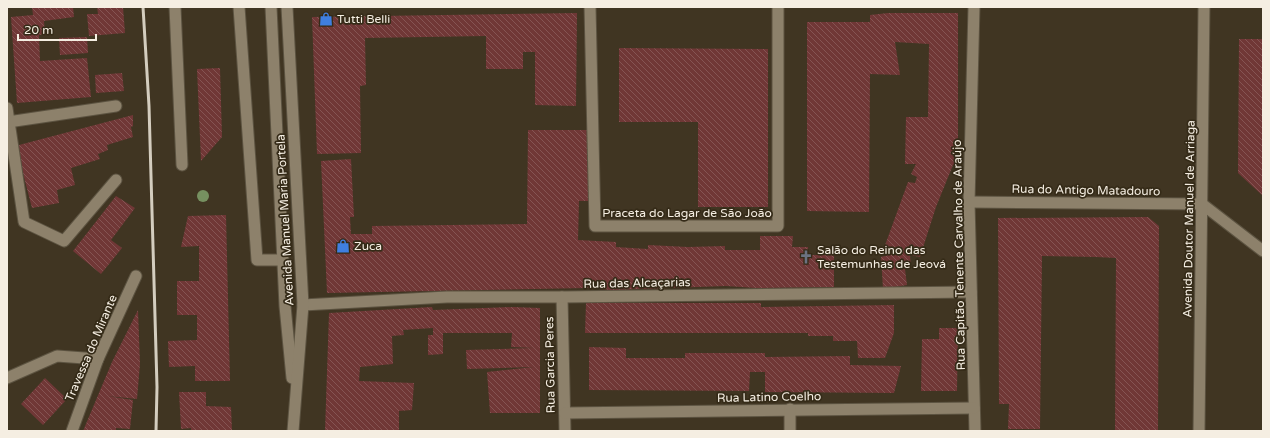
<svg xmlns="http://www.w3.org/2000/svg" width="1270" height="438" font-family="'Varela Round',sans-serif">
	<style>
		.building { fill: url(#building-back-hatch) }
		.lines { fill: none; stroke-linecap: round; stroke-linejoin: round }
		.pedestrian-casing { stroke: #5c5341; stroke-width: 13 }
		.minor-casing { stroke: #5c5341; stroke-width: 13 }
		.secondary-casing { stroke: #5c5341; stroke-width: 13 }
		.pedestrian { stroke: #8d816b; stroke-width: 11 }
		.minor { stroke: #8d816b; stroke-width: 11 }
		.secondary { stroke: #8d816b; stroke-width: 11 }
		.rail { stroke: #d4cdbf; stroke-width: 3 }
		.tree { fill: #769060 }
		.labels { text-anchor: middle; stroke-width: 3.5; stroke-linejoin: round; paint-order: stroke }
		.poi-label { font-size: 12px; fill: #f5eee2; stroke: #352b18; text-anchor: start }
		.street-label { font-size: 12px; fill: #f5eee2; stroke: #352b18 }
	</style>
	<defs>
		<pattern id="building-back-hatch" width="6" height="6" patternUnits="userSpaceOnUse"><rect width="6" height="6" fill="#703736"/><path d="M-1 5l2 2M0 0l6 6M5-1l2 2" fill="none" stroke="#855453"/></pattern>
	</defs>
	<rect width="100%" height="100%" fill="#403522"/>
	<g class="building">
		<path d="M32 7H73L74 17 44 21 45 34 39 35 40 61 87 58 91 97 17 103 11 17 33 15Z"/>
		<path d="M97 7H123L125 33 89 36 87 14H98Z"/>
		<path d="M577 13 576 106 535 105V52H523V69H486V36L365 38 366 85 360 86 361 153 317 154 312 17Z"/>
		<path d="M888 13H958V165H953L936 207 920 257 910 255 911 267 905 269 907 285 883 289 881 257 889 255 890 250 884 248 908 182 915 183 917 177 911 174 916 164H905L906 117H928L929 44 895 42 900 75 870 74 869 212 807 211V22H870V15Z"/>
		<path d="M87 37 88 53 60 55 59 38Z"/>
		<path d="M1239 39H1263V196L1238 173Z"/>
		<path d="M619 48 768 49V207H698V122H619Z"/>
		<path d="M220 68 222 137 201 161 197 69Z"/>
		<path d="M122 73 124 91 96 93 95 75Z"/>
		<path d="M133 115V126L131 127 133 137 107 145 108 150 98 154 100 159 71 168 75 185 57 190 59 203 32 208 17 150 19 145Z"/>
		<path d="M528 130H589L588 201H579L578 240 616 242V247L648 249V245L688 247 725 246V250H760V236H793L792 247H808V255H834V287L756 288 726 286 611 290 587 288 327 293 321 161 351 159 354 217H350L351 234H372V226L527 224Z"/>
		<path d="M116 196 135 208 111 240 122 248 101 274 73 251Z"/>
		<path d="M226 215 230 381H195V366L169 367 168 341 197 340V315H177V281H199V246L181 247 188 216Z"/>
		<path d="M1148 217 1159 226 1158 431H1115L1116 258 1096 257 1042 256 1040 429H1008L1009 404H999L998 218Z"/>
		<path d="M586 303H761V307L894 305V333L885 358H858L857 341H833V336H808V333H585Z"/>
		<path d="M432 307 433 310 513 307 540 308V413H490L487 372 534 367 467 369 466 350 534 348 511 347 512 333H443V354L428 355V335H433V328L403 330 404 335 392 336 393 364 360 367 359 381 414 383 412 410 399 411V431H325L329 313Z"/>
		<path d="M138 310 140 364 137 399 107 396 133 400 130 429 116 428V431H83L112 362Z"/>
		<path d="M939 328H958L957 391H921L922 339H939Z"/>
		<path d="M589 347 626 348V358H685V353H765V357L850 356V365L901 366 894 393 765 392V372H750L749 391 589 390Z"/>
		<path d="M45 378 67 399 43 425 21 404Z"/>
		<path d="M179 392H206V406L231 407 232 431H191V428L181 429Z"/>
	</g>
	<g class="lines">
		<g class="pedestrian-casing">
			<g id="pedestrian">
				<path d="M7 108 24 222 64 241 116 180"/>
				<path d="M8 122 116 106"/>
			</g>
		</g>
		<g class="minor-casing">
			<g id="minor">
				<path d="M175 7 182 165"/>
				<path d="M239 7 257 260H283"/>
				<path d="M590 7 595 226H778V7"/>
				<path d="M974 7 969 202 975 431"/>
				<path d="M969 202 1202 204"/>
				<path d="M1202 204 1263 251"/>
				<path d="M562 297 565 431"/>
				<path d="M303 305 447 297H562L971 292"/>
				<path d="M7 378 57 356 98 359"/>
				<path d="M565 413 974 408"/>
				<path d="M72 431 98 359 136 276"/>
				<path d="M790 431V409"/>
				<path d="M1199 431 1204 7"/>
			</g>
		</g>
		<g class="secondary-casing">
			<g id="secondary">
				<path d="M271 7 285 306 292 378"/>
				<path d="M287 7 303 305 293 431"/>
			</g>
		</g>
		<use href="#pedestrian" class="pedestrian"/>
		<use href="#minor" class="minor"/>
		<use href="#secondary" class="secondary"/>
		<path class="rail" d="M143 7 149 106 157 387 156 431"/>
	</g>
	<circle class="tree" cx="203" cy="196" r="6"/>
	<defs>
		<g id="shop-bare" transform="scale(1.08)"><path d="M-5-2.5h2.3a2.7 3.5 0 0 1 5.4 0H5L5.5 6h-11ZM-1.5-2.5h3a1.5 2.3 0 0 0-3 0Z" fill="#3f7fe0" stroke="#352b18" stroke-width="2.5" paint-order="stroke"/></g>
		<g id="church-bare" transform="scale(1.08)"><path d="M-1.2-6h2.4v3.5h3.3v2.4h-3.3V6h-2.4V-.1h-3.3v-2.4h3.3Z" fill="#6b7280" stroke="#352b18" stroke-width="2.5" paint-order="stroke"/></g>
	</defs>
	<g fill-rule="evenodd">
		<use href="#shop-bare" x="326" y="19"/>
		<use href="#shop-bare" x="343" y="246"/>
		<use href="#church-bare" x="806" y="257"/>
	</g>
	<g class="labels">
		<g class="poi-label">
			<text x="337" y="23">Tutti Belli</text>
			<text x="354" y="250">Zuca</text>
			<text x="817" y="254">Salão do Reino das<tspan x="817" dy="14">Testemunhas de Jeová</tspan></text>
		</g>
		<g class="street-label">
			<text transform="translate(1086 190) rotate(1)" y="4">Rua do Antigo Matadouro</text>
			<text x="687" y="217">Praceta do Lagar de São João</text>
			<text transform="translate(1189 219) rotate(-89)" y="4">Avenida Doutor Manuel de Arriaga</text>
			<text transform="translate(285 220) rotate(-93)" y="4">Avenida Manuel Maria Portela</text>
			<text transform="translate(959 255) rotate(-91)" y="4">Rua Capitão Tenente Carvalho de Araújo</text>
			<text transform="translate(637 283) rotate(-1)" y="4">Rua das Alcaçarias</text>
			<text transform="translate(91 348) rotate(-67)" y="4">Travessa do Mirante</text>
			<text transform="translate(550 365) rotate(-91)" y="4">Rua Garcia Peres</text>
			<text transform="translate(769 397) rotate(-1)" y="4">Rua Latino Coelho</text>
		</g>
	</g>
	<rect width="1270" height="438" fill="none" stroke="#f5eee2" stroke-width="16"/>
	<path d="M18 34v6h78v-6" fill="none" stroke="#f5eee2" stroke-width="2"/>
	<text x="24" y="34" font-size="12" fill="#f5eee2" stroke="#352b18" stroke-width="3" paint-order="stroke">20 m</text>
</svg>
